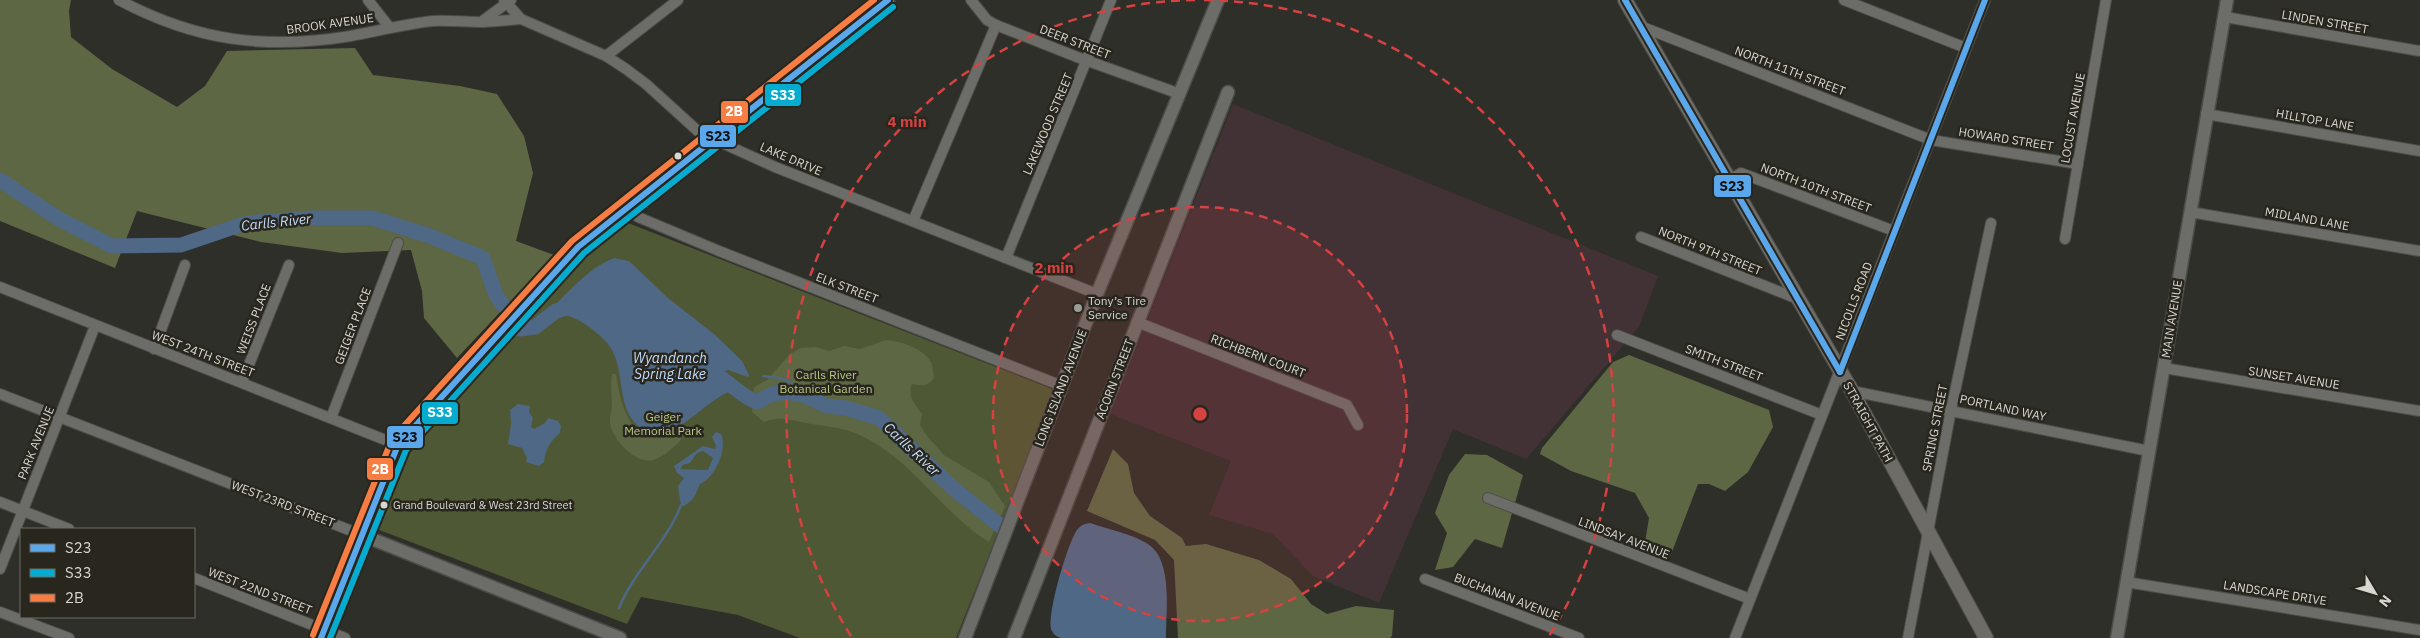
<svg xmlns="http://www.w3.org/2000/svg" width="2420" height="638" font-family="'IBM Plex Sans',sans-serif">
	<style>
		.industrial { fill: #423135 }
		.green { fill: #4e5834 }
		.forest { fill: #5d6744 }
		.water { fill: #4f6885; fill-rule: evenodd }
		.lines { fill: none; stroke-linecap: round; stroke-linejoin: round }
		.stream { stroke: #4f6885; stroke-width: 2.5 }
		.river { stroke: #4f6885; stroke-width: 15 }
		.minor-casing { stroke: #4d4c48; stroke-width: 12 }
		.tertiary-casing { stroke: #4d4c48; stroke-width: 15 }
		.secondary-casing { stroke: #4d4c48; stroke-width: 16 }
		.minor { stroke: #6c6c68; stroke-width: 10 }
		.tertiary { stroke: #6c6c68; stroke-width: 12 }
		.secondary { stroke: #6d6c66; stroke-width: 14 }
		.bus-1-casing { stroke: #28261d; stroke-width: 10 }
		.bus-2-casing { stroke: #28261d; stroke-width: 10 }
		.bus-3-casing { stroke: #28261d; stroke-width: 10 }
		.bus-1 { stroke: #5aa8eb; stroke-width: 6 }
		.bus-2 { stroke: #06acd0; stroke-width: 6 }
		.bus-3 { stroke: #f77d43; stroke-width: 6 }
		.ring { fill: none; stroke: #d64241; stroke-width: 2.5; stroke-dasharray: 9 6 }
		.bus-dot { fill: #d7d6d0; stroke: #28261d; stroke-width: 2 }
		.poi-dot { fill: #9c9c96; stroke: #28261d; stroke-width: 2 }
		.labels { text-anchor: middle; stroke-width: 5; stroke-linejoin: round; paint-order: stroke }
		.bus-label { font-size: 11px; fill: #d7d6d0; stroke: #28261d; text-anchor: start }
		.street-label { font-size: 12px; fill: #d7d6d0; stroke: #28261d }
		.poi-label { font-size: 12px; fill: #d7d6d0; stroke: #28261d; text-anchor: start }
		.park-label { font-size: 12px; fill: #b6c986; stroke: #28261d }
		.water-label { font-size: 14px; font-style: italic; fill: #c2ddff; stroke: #28261d }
		.centre { fill: #d64241; stroke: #28261d; stroke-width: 2.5 }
		.ring-label { font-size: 15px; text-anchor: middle; font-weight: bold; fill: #d64241; stroke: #28261d; stroke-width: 5; stroke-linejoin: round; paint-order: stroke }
		.line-badge { stroke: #28261d; stroke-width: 2 }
		.badge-label { font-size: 14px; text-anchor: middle; font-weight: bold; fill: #fff }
		.pale-badge-label { font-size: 14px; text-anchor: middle; font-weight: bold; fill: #111 }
	</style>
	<rect width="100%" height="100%" fill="#2f2f2a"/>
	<path class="industrial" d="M1233 104 1658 276 1639 327 1526 459 1453 429 1379 603 1313 576 1273 534 1209 515 1231 461 1110 414Z"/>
	<path class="green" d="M628 223 1055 390 956 638H800L738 615 641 597 627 624 366 525 398 445 579 259Z"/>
	<g class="forest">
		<path d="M0 0H71L69 11 71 37 112 69 177 107 205 86 227 51 355 48 373 75 460 86 497 94 524 136 533 173 516 241 554 255 457 358 424 318 422 291 411 250 342 253 261 242 137 211 115 268 0 221Z"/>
		<path d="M886 340C900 341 923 348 931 362 933 366 933 373 934 378 927 387 922 386 912 384 907 397 915 404 922 414L920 425 927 436 944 455 989 482 1005 506 989 542C937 510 907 449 846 430 835 427 823 426 812 424 793 421 782 415 764 422L752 412 754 387 767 380 790 354 801 348 816 347 829 351 844 346 860 349Z"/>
		<path d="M1629 355 1769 410 1773 427 1748 472 1725 491 1709 484H1698L1670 557 1644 548 1649 518 1635 493 1571 471 1540 454 1542 448 1613 362Z"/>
		<path d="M612 374H616C620 399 628 443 663 438 668 437 676 431 681 428V440C674 447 664 457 653 460 636 465 612 439 610 423 609 418 611 413 612 408 612 396 610 386 612 374Z"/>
		<path d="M1113 449 1128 464 1134 493 1150 516 1182 538 1186 546 1206 544 1259 560 1291 579 1311 604 1327 614 1356 606 1394 610 1392 636 1390 638H1178L1174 560 1155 540 1087 511Z"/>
		<path d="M1465 454 1487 455 1523 475 1502 548 1475 539 1453 567 1435 570 1447 533 1435 513 1449 475Z"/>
	</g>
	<g class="water">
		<path d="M614 258 629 261 668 298 714 334 742 361 749 375 748 377 728 370 723 372 722 377 738 384 737 389C715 393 688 427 663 433 658 435 650 433 645 431 612 411 629 369 607 343 600 335 590 327 580 321 573 317 564 315 556 311V304C573 287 591 267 614 258Z"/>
		<path d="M518 404 530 406 529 412 533 418 531 427 534 429 545 423 548 418 558 421 561 426 560 433C550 442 546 448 544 462L539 466 526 462 527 458 522 448 508 444 511 424 510 410Z"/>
		<path d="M716 432 721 434C728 449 715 478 700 484 695 495 695 499 684 506H681L678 486 684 478 677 473 674 466 703 446 715 449 716 446 712 437ZM703 451 713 458 708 470 680 469 683 465 690 463 697 453Z"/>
		<path d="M1090 523C1108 529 1132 534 1148 544 1173 560 1166 611 1166 638H1061C1057 637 1054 635 1052 631 1045 619 1068 542 1077 530 1081 525 1084 524 1090 523Z"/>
	</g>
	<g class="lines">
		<g class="stream">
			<path d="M763 376C783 378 791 379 803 395"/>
			<path d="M619 608C634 571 667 542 681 505"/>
		</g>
		<g class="river">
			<path d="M0 180 59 219 112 246 181 245 246 223 311 218H372L427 235 483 258 496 295 503 305"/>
			<path d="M520 329 535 327 556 311 575 305"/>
			<path d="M720 377C732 385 744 398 757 402L772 394 786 392 803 395 827 406 846 408 879 418 954 489 1002 527"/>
		</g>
		<g class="minor-casing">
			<g id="minor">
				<path d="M119 0C196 41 265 50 351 36 378 31 405 24 433 21 448 20 464 22 479 22 493 22 507 20 521 19"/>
				<path d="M368 0 390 28"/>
				<path d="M504 0 521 19 606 56 626 69 646 84 700 133 775 167 1097 294"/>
				<path d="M971 0 987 20 996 25 1077 57 1180 94"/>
				<path d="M1844 0 1966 48"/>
				<path d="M2225 17 2420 51"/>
				<path d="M481 22 511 0"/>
				<path d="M1640 26 1931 140 2078 164"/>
				<path d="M606 56 678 0"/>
				<path d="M2206 114 2420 151"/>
				<path d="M1729 180 1741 173 1894 231"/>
				<path d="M625 209 638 217 719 251 1062 386"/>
				<path d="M2190 212 2420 251"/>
				<path d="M913 221 996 25"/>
				<path d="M1641 237 1798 299"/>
				<path d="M2065 239 2106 0"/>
				<path d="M1006 258 1111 0"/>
				<path d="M0 287 398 445"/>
				<path d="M1137 322 1347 405 1358 425"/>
				<path d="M1617 335 1822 415"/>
				<path d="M154 349 185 265"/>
				<path d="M2164 368 2420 411"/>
				<path d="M242 382 289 265"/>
				<path d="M1852 391 2149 451"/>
				<path d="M0 394 362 535"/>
				<path d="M331 418 398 243"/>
				<path d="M1488 498 1750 599"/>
				<path d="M0 502 69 529"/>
				<path d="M0 569 95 326"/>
				<path d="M194 578 345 638"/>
				<path d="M1425 579 1579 638"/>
				<path d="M2126 582 2420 630"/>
				<path d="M0 612 69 638"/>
				<path d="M1735 638 1985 0"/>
				<path d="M1908 638 1951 410 1991 223"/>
			</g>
		</g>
		<g class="tertiary-casing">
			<g id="tertiary">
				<path d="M362 535 620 638"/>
				<path d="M321 638 398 445 578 247 888 0"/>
				<path d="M965 638 1097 294 1218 0"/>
				<path d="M1014 638 1228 92"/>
				<path d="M2117 638 2227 0"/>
			</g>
		</g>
		<g class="secondary-casing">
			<path id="secondary" d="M1625 0 1852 391 1986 638"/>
		</g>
		<use href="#minor" class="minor"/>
		<use href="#tertiary" class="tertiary"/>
		<use href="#secondary" class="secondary"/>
		<g class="bus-1-casing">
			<g id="bus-1">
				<path d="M1625 0 1840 372"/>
				<path d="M1840 372 1985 0"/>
				<path d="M321 638 398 445 578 247 888 0"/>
			</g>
		</g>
		<g class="bus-2-casing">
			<path id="bus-2" d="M330 638 406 450 584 253 893 7"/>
		</g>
		<g class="bus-3-casing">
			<path id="bus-3" d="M313 635 392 439 572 241 874 0"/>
		</g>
		<use href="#bus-1" class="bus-1"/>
		<use href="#bus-2" class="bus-2"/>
		<use href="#bus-3" class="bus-3"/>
	</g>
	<circle cx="1200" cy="414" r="207" fill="#d64241" fill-opacity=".12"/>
	<g class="ring">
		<circle cx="1200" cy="414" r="207"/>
		<path d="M851 636A414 414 0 0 1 1196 0M1204 0A414 414 0 0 1 1549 636"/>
	</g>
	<g class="bus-dot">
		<circle cx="678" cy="156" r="4.5"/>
		<circle cx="384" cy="505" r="4.5"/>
	</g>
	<circle class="poi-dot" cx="1078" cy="308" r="5"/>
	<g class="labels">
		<g class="bus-label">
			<text x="393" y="509">Grand Boulevard &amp; West 23rd Street</text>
		</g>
		<g class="street-label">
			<text transform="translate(2325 22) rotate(10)" y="4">LINDEN STREET</text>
			<text transform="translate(330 24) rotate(-8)" y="4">BROOK AVENUE</text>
			<text transform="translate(1075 42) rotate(21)" y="4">DEER STREET</text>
			<text transform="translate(1790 71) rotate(21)" y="4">NORTH 11TH STREET</text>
			<text transform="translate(2073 118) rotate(-80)" y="4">LOCUST AVENUE</text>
			<text transform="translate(2315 120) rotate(10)" y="4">HILLTOP LANE</text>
			<text transform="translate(1048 124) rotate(-67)" y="4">LAKEWOOD STREET</text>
			<text transform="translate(2006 139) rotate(9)" y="4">HOWARD STREET</text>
			<text transform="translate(791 159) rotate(23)" y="4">LAKE DRIVE</text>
			<text transform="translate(1816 188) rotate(21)" y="4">NORTH 10TH STREET</text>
			<text transform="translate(2307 219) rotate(10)" y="4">MIDLAND LANE</text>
			<text transform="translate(1710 251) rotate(22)" y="4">NORTH 9TH STREET</text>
			<text transform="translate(847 288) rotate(21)" y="4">ELK STREET</text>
			<text transform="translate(1854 301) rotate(-69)" y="4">NICOLLS ROAD</text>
			<text transform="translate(254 319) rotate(-69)" y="4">WEISS PLACE</text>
			<text transform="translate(2172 319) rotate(-81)" y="4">MAIN AVENUE</text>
			<text transform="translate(353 326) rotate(-69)" y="4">GEIGER PLACE</text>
			<text transform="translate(203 354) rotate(21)" y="4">WEST 24TH STREET</text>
			<text transform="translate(1258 356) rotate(21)" y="4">RICHBERN COURT</text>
			<text transform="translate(1724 363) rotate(21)" y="4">SMITH STREET</text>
			<text transform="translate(2294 378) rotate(9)" y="4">SUNSET AVENUE</text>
			<text transform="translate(1115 379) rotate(-69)" y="4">ACORN STREET</text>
			<text transform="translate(1061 388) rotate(-69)" y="4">LONG ISLAND AVENUE</text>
			<text transform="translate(2003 408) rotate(12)" y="4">PORTLAND WAY</text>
			<text transform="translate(1868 422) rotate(61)" y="4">STRAIGHT PATH</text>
			<text transform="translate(1935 428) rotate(-79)" y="4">SPRING STREET</text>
			<text transform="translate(36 443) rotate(-68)" y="4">PARK AVENUE</text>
			<text transform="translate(283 504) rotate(21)" y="4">WEST 23RD STREET</text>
			<text transform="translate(1624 538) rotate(21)" y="4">LINDSAY AVENUE</text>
			<text transform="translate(260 591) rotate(21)" y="4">WEST 22ND STREET</text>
			<text transform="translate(2275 593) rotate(9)" y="4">LANDSCAPE DRIVE</text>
			<text transform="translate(1507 597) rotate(21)" y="4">BUCHANAN AVENUE</text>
		</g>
		<g class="poi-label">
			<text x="1088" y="305">Tony’s Tire<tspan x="1088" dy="14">Service</tspan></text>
		</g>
		<g class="park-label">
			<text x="826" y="379">Carlls River<tspan x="826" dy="14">Botanical Garden</tspan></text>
			<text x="663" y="421">Geiger<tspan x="663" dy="14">Memorial Park</tspan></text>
		</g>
		<g class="water-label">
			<text transform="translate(276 222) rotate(-6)" y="5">Carlls River</text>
			<text x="670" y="363">Wyandanch<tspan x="670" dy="16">Spring Lake</tspan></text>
			<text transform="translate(912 449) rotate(43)" y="5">Carlls River</text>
		</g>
	</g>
	<circle cx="1200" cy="414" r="8" class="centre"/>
	<g class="ring-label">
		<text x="907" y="127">4 min</text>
		<text x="1054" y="273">2 min</text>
	</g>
	<g class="line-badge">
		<rect x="764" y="83" width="38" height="24" rx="5" fill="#06acd0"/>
		<rect x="720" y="100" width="29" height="24" rx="5" fill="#f77d43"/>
		<rect x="699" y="124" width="38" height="24" rx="5" fill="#5aa8eb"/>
		<rect x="1713" y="174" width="39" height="24" rx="5" fill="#5aa8eb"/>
		<rect x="421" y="401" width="38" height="24" rx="5" fill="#06acd0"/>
		<rect x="386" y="425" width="38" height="24" rx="5" fill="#5aa8eb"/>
		<rect x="366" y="457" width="28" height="24" rx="5" fill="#f77d43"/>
	</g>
	<g class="badge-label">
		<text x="783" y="100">S33</text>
		<text x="734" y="116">2B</text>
		<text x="440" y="417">S33</text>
		<text x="380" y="474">2B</text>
	</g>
	<g class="pale-badge-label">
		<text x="718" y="141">S23</text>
		<text x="1732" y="191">S23</text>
		<text x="405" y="442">S23</text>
	</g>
	<rect x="20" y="528" width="175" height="90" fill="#28261d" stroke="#6e6c65"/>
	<rect x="30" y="544" width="25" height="8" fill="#5aa8eb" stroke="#6e6c65"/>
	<text x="65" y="553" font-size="15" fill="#d7d6d0">S23</text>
	<rect x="30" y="569" width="25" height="8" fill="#06acd0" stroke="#6e6c65"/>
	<text x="65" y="578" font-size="15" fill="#d7d6d0">S33</text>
	<rect x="30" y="594" width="25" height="8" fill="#f77d43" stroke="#6e6c65"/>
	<text x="65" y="603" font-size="15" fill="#d7d6d0">2B</text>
	<g transform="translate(2375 593) rotate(128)" stroke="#28261d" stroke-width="4" paint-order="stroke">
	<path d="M0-4L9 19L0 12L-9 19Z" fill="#d7d6d0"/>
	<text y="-8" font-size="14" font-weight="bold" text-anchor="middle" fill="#d7d6d0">N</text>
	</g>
</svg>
